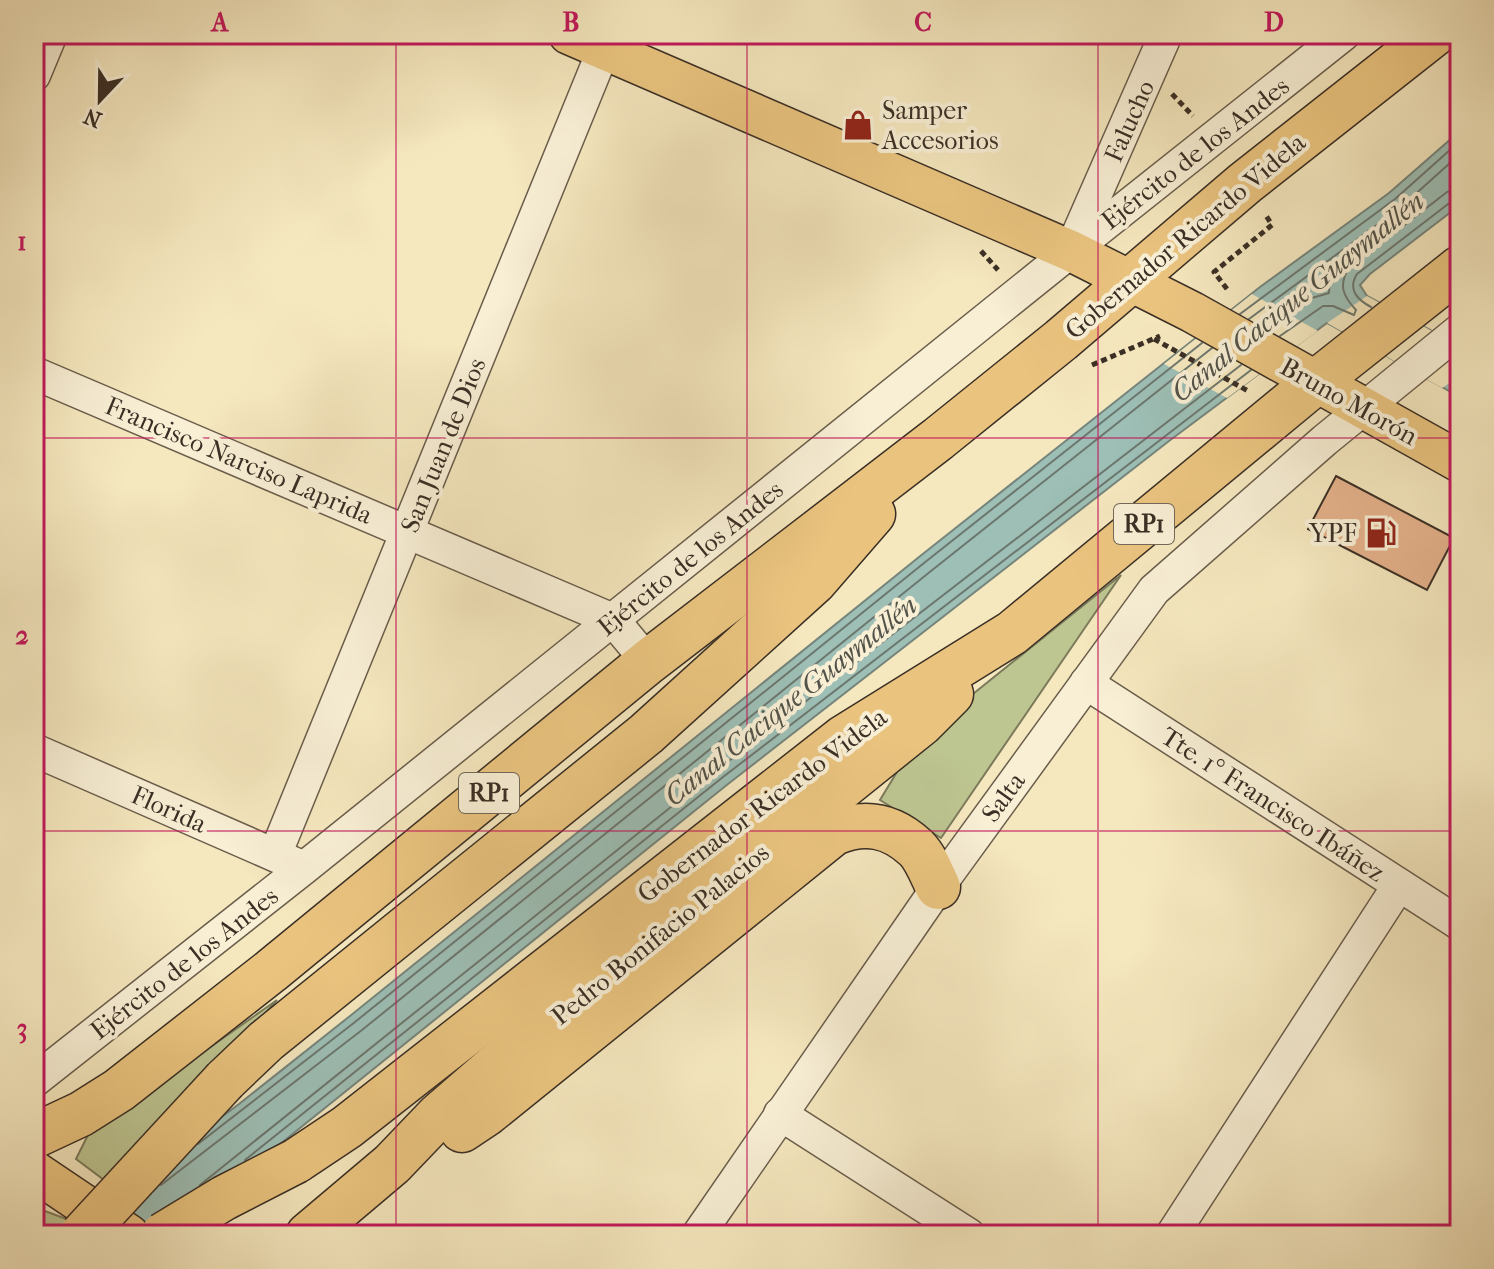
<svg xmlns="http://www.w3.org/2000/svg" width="1494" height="1269" font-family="'IM FELL French Canon',serif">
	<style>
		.green { fill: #bdc591; stroke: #7c7a5b; stroke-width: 2 }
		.water { fill: #9dbfb6; stroke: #75857c; stroke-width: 2 }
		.pier { fill: #f5e7be }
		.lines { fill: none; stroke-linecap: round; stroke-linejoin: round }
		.shore { stroke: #6c776e; stroke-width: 2 }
		.building { fill: #e5b18a; stroke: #3a2f25; stroke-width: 2 }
		.minor-casing { stroke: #695d4b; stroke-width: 35 }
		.major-casing { stroke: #3a2f25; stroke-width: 43 }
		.highway-casing { stroke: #3a2f25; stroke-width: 47 }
		.path { stroke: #3a2f25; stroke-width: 5; stroke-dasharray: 6 4; stroke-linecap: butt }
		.minor { stroke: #f8efd5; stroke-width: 32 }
		.major { stroke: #eac47f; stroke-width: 40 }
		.highway { stroke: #eac47f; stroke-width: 44 }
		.highway-bridge-casing { stroke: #3a2f25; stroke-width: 47; stroke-linecap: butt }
		.highway-bridge { stroke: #eac47f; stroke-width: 44 }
		.grid { fill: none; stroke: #c2185b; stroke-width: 2; stroke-opacity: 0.55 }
		.labels { text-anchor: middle; stroke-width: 8; stroke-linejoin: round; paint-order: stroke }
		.shield { fill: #f8efd5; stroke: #73695a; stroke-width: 2 }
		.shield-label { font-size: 24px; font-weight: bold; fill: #3a2f25 }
		.poi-label { font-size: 26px; fill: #3a2f25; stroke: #f8efd5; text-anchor: start }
		.street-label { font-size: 26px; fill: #3a2f25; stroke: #f8efd5 }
		.water-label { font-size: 28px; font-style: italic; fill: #535349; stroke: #f8efd5 }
		.neatline { fill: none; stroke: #c2185b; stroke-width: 3 }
		.grid-label { font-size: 26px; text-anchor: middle; font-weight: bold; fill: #c2185b }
	</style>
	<rect width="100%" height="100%" fill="#f5e7be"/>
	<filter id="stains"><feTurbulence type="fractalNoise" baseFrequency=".0025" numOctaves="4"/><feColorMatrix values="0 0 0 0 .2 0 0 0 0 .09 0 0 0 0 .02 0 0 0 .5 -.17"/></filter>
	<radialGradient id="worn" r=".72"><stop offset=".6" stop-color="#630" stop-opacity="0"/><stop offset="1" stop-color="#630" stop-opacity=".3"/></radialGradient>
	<g class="green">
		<path d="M1121 575 941 838 880 800 917 739Z"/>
		<path d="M277 1000 124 1170 108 1183 76 1159 89 1133Z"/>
		<path d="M34 1207 72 1221 65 1235H34Z"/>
	</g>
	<path class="water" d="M1460 131V205L1370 274 1360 285 1367 296 1460 346V397L1327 323 1169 441 728 784 167 1235 94 1212 239 1104 350 1016 919 557 1260 287 1389 193Z"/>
	<g class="pier">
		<path d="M1252 294 1318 331 1227 398 1164 364Z"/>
		<path d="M1367 296 1460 346V376L1442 388 1327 323Z"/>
	</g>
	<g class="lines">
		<g class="shore">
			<path d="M1371 307C1358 300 1347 290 1357 274L1452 201 1460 199"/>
			<path d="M1240 314 1395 199 1460 141"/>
			<path d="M1249 319 1401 207 1460 154"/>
			<path d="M1261 325 1324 277 1330 278 1329 293 1312 298 1269 330"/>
			<path d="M1280 336 1323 306H1333L1354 315 1356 310C1343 296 1338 285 1349 268L1447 192 1460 189"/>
			<path d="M198 1144 355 1022 924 563 1202 343"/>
			<path d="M245 1160 723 777 1251 370"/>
			<path d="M161 1185 362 1030 931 571 1212 348"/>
			<path d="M200 1185 717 770 1241 365"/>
		</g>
	</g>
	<path class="building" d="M1336 476 1454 538 1427 590 1308 529Z"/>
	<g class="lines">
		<g class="minor-casing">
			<g id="minor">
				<path d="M34 75 51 34"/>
				<path d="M1072 248 1166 34"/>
				<path d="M34 373 613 620 648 662"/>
				<path d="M1086 683 1460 924"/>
				<path d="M34 750 295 864"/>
				<path d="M275 855 610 34"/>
				<path d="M34 1081 304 868 1071 251 1344 34"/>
				<path d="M780 1114 969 1235"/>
				<path d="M698 1235 938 887 1154 590 1325 440 1460 330"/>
				<path d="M1172 1235 1399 885"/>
			</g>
		</g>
		<g class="major-casing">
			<g id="major">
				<path d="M569 34 1071 251 1192 312 1460 462"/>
				<path d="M34 1171 129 1235"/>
			</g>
		</g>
		<g class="highway-casing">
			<g id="highway">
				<path d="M225 1080 266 1041 646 734 814 582 873 514"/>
				<path d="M462 1130 486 1114 834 833C865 820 891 825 916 848 926 858 932 875 938 887"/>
				<path d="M34 1136 81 1114 119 1090 271 971 648 662 938 439 1061 340 1245 183 1434 34"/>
				<path d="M296 1161 347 1127 843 738 1012 633 1316 382 1460 268"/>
				<path d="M308 1235 392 1164 438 1116 498 1064 922 723 951 694"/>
			</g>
		</g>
		<g class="path">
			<path d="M1172 94 1193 116"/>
			<path d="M981 251 998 270"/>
			<path d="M1227 289 1214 272 1272 225 1265 214"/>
			<path d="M1154 339 1248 391"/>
			<path d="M1092 365 1160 336"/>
		</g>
		<use href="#minor" class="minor"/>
		<use href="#major" class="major"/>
		<use href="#highway" class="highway"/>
		<g class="highway-bridge-casing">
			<g id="highway-bridge">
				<path d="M82 1235 225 1080"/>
				<path d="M163 1235 224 1198 296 1161"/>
			</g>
		</g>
		<use href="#highway-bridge" class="highway-bridge"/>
	</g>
	<path class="grid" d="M396 34V1235M747 34V1235M1098 34V1235M34 438H1460M34 831H1460"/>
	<defs>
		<g id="shop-bare" transform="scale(2.4)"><path d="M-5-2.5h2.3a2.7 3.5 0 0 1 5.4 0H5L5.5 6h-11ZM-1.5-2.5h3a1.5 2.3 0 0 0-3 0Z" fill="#8f2418" stroke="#f8efd5" stroke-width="2.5" paint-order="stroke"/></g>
		<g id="fuel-bare" transform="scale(2.4)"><path d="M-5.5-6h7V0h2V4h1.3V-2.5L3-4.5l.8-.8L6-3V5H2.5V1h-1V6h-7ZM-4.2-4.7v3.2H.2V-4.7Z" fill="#8f2418" stroke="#f8efd5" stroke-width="2.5" paint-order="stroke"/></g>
	</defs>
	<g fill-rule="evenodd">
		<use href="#shop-bare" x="858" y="125"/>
		<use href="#fuel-bare" x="1381" y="533"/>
	</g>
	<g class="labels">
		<g class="shield">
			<rect x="1114" y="504" width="60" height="40" rx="6"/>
			<rect x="459" y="773" width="60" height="40" rx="6"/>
		</g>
		<g class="shield-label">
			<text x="1144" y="532">RP1</text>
			<text x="489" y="801">RP1</text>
		</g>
		<g class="poi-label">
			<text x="882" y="119">Samper<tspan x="882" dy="30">Accesorios</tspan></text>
			<text x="1357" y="542" text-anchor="end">YPF</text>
		</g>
		<g class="street-label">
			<text transform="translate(1129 121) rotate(-66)" y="9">Falucho</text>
			<text transform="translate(1195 153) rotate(-38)" y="9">Ejército de los Andes</text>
			<text transform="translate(1185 236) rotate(-40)" y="9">Gobernador Ricardo Videla</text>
			<text transform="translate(1349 401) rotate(29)" y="9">Bruno Morón</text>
			<text transform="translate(443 445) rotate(-68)" y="9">San Juan de Dios</text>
			<text transform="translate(239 460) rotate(23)" y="9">Francisco Narciso Laprida</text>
			<text transform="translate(690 558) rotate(-39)" y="9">Ejército de los Andes</text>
			<text transform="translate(1003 797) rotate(-54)" y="9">Salta</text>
			<text transform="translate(1273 804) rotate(33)" y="9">Tte. 1° Francisco Ibáñez</text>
			<text transform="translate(762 805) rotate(-37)" y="9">Gobernador Ricardo Videla</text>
			<text transform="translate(169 809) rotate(24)" y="9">Florida</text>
			<text transform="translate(660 934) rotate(-39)" y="9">Pedro Bonifacio Palacios</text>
			<text transform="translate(184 963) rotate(-38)" y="9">Ejército de los Andes</text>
		</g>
		<g class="water-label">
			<text transform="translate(1297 296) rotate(-39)" y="10">Canal Cacique Guaymallén</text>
			<text transform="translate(790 700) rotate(-39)" y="10">Canal Cacique Guaymallén</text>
		</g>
	</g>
	<rect width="1494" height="1269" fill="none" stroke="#f5e7be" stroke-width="88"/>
	<g transform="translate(100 100) rotate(202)" stroke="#f8efd5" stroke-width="6" paint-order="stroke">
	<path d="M0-6L14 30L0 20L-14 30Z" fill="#3a2f25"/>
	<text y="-12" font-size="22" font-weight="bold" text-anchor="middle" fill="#3a2f25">N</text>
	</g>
	<rect x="44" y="44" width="1406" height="1181" class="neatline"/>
	<g class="grid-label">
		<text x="220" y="31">A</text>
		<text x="571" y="31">B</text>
		<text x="923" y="31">C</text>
		<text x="1274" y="31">D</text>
		<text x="22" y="250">1</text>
		<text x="22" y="644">2</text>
		<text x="22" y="1037">3</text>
	</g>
	<rect width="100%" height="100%" filter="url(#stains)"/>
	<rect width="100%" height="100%" fill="url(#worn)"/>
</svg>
